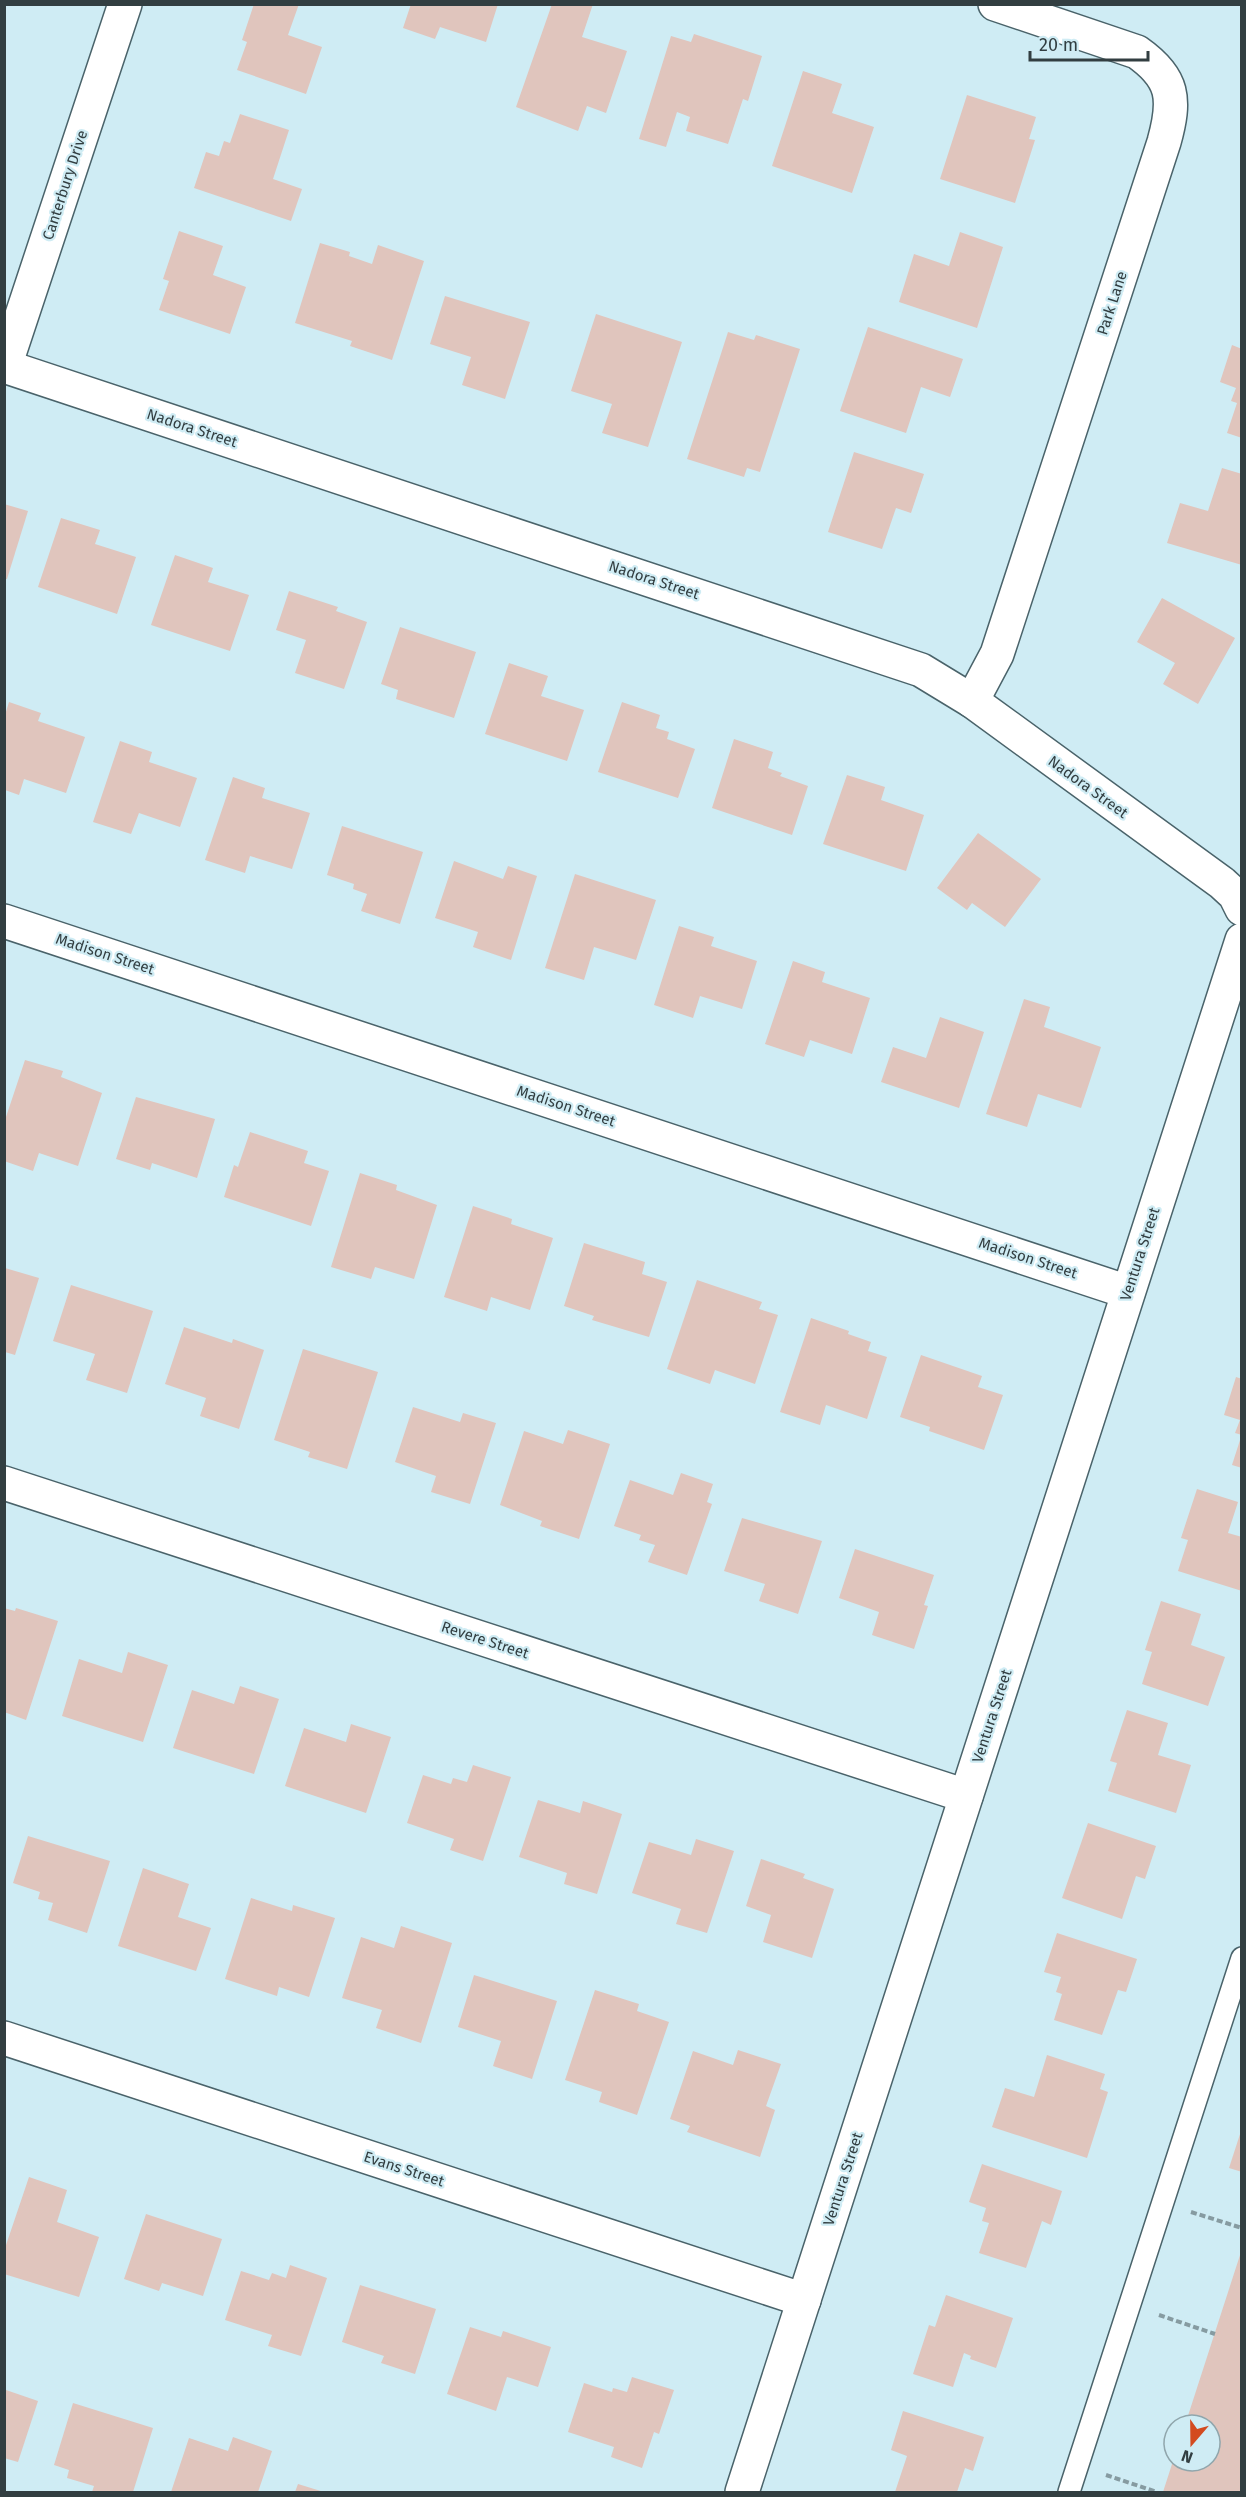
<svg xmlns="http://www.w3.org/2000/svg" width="1246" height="2497" font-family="'Fira Sans',sans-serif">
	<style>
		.building { fill: #e0c5bd }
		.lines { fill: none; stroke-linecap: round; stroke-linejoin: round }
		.lane-casing { stroke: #4a636a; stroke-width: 24 }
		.street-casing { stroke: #4a636a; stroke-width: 36 }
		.path { stroke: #869ba1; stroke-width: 4; stroke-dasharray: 6 3; stroke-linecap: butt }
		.lane { stroke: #fff; stroke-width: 21 }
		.street { stroke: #fff; stroke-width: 33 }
		.labels { text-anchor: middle; stroke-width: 4.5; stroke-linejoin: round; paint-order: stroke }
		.street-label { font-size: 15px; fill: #323e41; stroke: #cfecf4 }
	</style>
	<rect width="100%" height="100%" fill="#cfecf4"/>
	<g class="building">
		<path d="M254 4H299L288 35 322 47 306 94 237 70 247 42 242 40Z"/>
		<path d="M411 4H498L486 42 440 27 435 39 403 28Z"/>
		<path d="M552 4H593L582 37 627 51 606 113 587 106 578 131 516 107Z"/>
		<path d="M694 34 762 56 748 101 743 99 728 144 686 131 690 117 677 112 666 147 639 139 671 36 691 42Z"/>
		<path d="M803 71 842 84 832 113 874 127 852 193 772 166Z"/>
		<path d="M967 95 1036 117 1029 139 1035 140 1015 203 940 179Z"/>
		<path d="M240 114 289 130 273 179 302 189 291 221 194 188 206 152 219 156 224 141 230 143Z"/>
		<path d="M179 231 223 246 213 275 246 287 230 334 159 310 169 281 163 279Z"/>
		<path d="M960 232 1003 247 977 328 899 302 914 254 949 266Z"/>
		<path d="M320 243 350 252 349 256 372 264 378 245 424 261 392 360 350 346 352 341 295 323Z"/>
		<path d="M445 296 530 322 505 399 462 385 471 357 430 344Z"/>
		<path d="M596 314 682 342 648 447 602 433 612 404 571 391Z"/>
		<path d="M868 327 963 359 950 397 921 387 906 433 840 411Z"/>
		<path d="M728 332 754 340 756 335 800 349 760 472 747 468 744 477 687 459Z"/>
		<path d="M1232 345 1242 349V438L1227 433 1237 403 1231 401 1236 388 1220 382Z"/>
		<path d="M854 452 924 474 911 513 896 508 882 549 828 532Z"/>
		<path d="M1222 468 1242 474V565L1167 543 1180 503 1208 511Z"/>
		<path d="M4 504 28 511 7 579H4Z"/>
		<path d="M61 518 100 530 95 544 136 557 117 614 38 587Z"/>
		<path d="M175 555 213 568 208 582 249 595 230 651 151 625Z"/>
		<path d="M289 591 338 607 336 611 367 622 344 689 295 673 306 640 276 630Z"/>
		<path d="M1162 598 1235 638 1198 704 1163 684 1175 663 1137 642Z"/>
		<path d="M400 627 476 652 454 718 396 699 398 690 381 684Z"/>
		<path d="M509 663 548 676 541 696 584 710 567 761 485 734Z"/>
		<path d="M9 702 41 713 38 721 85 737 66 793 24 779 19 795 5 790V715Z"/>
		<path d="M622 702 660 715 656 728 669 732 667 739 695 749 678 798 598 772Z"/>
		<path d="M734 739 773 752 768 768 782 773 780 776 808 786 792 835 712 808Z"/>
		<path d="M120 741 152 752 149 762 197 778 180 827 139 813 131 834 93 822Z"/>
		<path d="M847 775 885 787 881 800 924 815 906 871 823 844Z"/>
		<path d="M233 777 265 788 262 798 310 813 292 869 250 856 245 873 205 860Z"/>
		<path d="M342 826 423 852 400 924 361 911 367 894 353 889 354 884 327 875Z"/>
		<path d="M978 833 1041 879 1005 927 972 903 967 910 937 888Z"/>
		<path d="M454 861 503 879 508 866 537 876 511 960 473 947 478 932 435 918Z"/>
		<path d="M575 874 656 900 636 960 594 947 584 980 545 968Z"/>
		<path d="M679 926 714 937 711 946 757 961 742 1009 700 996 693 1018 654 1005Z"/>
		<path d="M793 961 825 972 822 982 870 998 852 1054 810 1040 804 1057 765 1044Z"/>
		<path d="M1024 999 1050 1007 1044 1027 1101 1047 1081 1108 1038 1094 1027 1127 986 1114Z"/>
		<path d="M940 1017 984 1032 959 1108 881 1082 893 1047 926 1058Z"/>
		<path d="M25 1060 63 1071 61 1077 102 1093 78 1166 39 1153 33 1171 4 1161V1123Z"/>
		<path d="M136 1097 215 1119 197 1178 152 1163 150 1170 116 1159Z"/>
		<path d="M250 1132 308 1151 304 1163 329 1171 311 1226 224 1197 234 1165 238 1167Z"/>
		<path d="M360 1173 397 1185 396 1190 437 1205 414 1279 375 1267 371 1279 331 1267Z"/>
		<path d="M473 1206 512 1219 511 1224 553 1238 530 1310 491 1297 487 1311 444 1297Z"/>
		<path d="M584 1243 645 1262 642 1274 667 1282 649 1337 592 1320 594 1316 564 1306Z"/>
		<path d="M5 1268 39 1278 15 1355 5 1352Z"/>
		<path d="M697 1280 762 1302 759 1309 778 1315 755 1384 715 1370 710 1384 667 1369Z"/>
		<path d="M71 1285 153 1311 127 1393 86 1380 95 1354 53 1341Z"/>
		<path d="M811 1318 849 1331 848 1334 871 1342 868 1351 887 1357 867 1419 826 1405 820 1425 780 1412Z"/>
		<path d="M184 1327 232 1343 233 1339 264 1350 239 1429 200 1416 206 1398 165 1384Z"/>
		<path d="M303 1349 378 1372 347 1469 308 1457 310 1452 274 1440Z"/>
		<path d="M921 1355 982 1376 978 1387 1003 1395 984 1450 929 1431 930 1427 900 1417Z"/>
		<path d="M1236 1377 1242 1379V1435L1235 1433 1240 1420 1224 1415Z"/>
		<path d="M413 1407 460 1422 463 1413 496 1423 470 1504 431 1492 436 1476 395 1462Z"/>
		<path d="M568 1430 610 1444 579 1539 540 1526 542 1521 500 1505 524 1431 563 1444Z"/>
		<path d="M1241 1437 1242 1438V1468L1232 1465Z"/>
		<path d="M681 1473 713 1484 707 1502 712 1504 687 1575 648 1562 655 1545 639 1540 641 1535 614 1526 630 1480 673 1495Z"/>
		<path d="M1197 1489 1238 1502 1228 1533 1242 1537V1591L1178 1571 1188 1540 1181 1538Z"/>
		<path d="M742 1518 822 1541 798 1614 759 1601 765 1584 724 1571Z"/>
		<path d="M855 1549 934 1575 924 1605 928 1606 914 1649 872 1635 879 1612 839 1598Z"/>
		<path d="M1161 1601 1201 1614 1191 1645 1225 1657 1208 1706 1142 1684 1152 1652 1145 1650Z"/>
		<path d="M4 1608 15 1611 16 1608 58 1621 26 1720 4 1712Z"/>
		<path d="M128 1652 168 1665 143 1742 62 1716 79 1659 122 1673Z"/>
		<path d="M240 1686 279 1699 254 1774 173 1748 192 1690 234 1704Z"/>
		<path d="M1127 1710 1168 1723 1158 1755 1191 1765 1176 1813 1108 1791 1117 1763 1110 1761Z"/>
		<path d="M351 1724 391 1737 366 1813 285 1786 304 1728 346 1742Z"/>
		<path d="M473 1765 511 1777 483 1861 450 1850 454 1839 407 1823 423 1775 451 1784 453 1778 467 1782Z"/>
		<path d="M538 1800 580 1813 583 1801 622 1814 597 1894 564 1884 567 1873 519 1857Z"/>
		<path d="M1088 1823 1156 1846 1145 1879 1136 1876 1122 1919 1062 1898Z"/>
		<path d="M28 1836 110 1861 87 1933 48 1920 53 1903 38 1899 40 1892 13 1883Z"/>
		<path d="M696 1839 734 1851 707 1933 676 1924 681 1909 632 1893 649 1842 691 1855Z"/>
		<path d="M761 1859 805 1874 803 1878 834 1889 812 1958 763 1942 771 1915 746 1906Z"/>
		<path d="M143 1868 189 1884 178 1917 211 1928 196 1971 118 1946Z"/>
		<path d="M251 1898 292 1911 293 1905 335 1918 309 1997 279 1987 277 1996 225 1979Z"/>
		<path d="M401 1926 452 1943 421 2043 376 2028 382 2010 342 1998 361 1937 394 1948Z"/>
		<path d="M1057 1933 1137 1959 1126 1992 1118 1990 1102 2035 1054 2020 1062 1994 1056 1992 1061 1977 1044 1972Z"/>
		<path d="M474 1975 557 2001 532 2079 493 2066 501 2041 458 2027Z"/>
		<path d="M595 1990 639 2004 637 2011 669 2022 637 2115 599 2102 602 2092 565 2080Z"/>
		<path d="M738 2050 781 2064 766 2106 775 2110 760 2157 687 2132 690 2126 670 2119 693 2051 733 2065Z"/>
		<path d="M1047 2055 1105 2074 1100 2089 1108 2092 1087 2158 992 2127 1005 2088 1034 2097Z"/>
		<path d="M1242 2128V2172L1229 2168Z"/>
		<path d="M982 2164 1062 2191 1051 2225 1042 2221 1026 2268 979 2253 989 2223 982 2221 986 2208 969 2202Z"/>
		<path d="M29 2177 67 2190 57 2222 99 2237 79 2297 4 2274V2251Z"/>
		<path d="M146 2214 222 2239 203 2296 162 2283 159 2291 124 2279Z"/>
		<path d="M1241 2252 1242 2492H1163L1173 2461H1210V2425H1185Z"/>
		<path d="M290 2265 327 2278 301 2356 268 2346 272 2335 225 2320 241 2271 269 2280 272 2273 286 2278Z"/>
		<path d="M360 2285 436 2309 415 2374 381 2363 384 2356 342 2342Z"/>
		<path d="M946 2295 1013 2318 996 2368 970 2359 971 2356 964 2353 953 2387 913 2374 929 2325 935 2327Z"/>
		<path d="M470 2327 501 2337 503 2331 551 2347 538 2387 507 2377 496 2411 447 2394Z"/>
		<path d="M632 2377 674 2390 659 2434 654 2432 642 2468 611 2457 614 2447 568 2432 584 2383 612 2392 613 2388 627 2392Z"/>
		<path d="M6 2390 38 2401 18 2462 4 2458Z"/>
		<path d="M73 2403 153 2428 133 2492H92L94 2486 67 2478 69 2470 54 2465Z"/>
		<path d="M903 2411 984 2437 973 2471 965 2468 957 2492H895L907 2456 891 2450Z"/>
		<path d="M233 2437 272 2451 258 2492H171L189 2438 228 2451Z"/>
		<path d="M298 2484 324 2492H295Z"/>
	</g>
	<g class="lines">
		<g class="lane-casing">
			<path id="lane" d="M1069 2492 1242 1958"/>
		</g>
		<g class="street-casing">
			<g id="street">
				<path d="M4 366 921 670 972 701 1222 883 1235 895 1242 909"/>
				<path d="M5 366 125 4"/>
				<path d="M972 701 997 654 1164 142C1176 99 1174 78 1137 52L995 4"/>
				<path d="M4 921 1128 1292"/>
				<path d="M4 1483 966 1796"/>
				<path d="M4 2038 804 2300"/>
				<path d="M742 2492 1242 940"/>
			</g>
		</g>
		<g class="path">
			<path d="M1191 2212 1242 2228"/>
			<path d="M1159 2315 1215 2334"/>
			<path d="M1106 2475 1157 2492"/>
		</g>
		<use href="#lane" class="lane"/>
		<use href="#street" class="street"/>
	</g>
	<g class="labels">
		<g class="street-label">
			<text transform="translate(65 185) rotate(-72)" y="5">Canterbury Drive</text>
			<text transform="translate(1112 303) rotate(-72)" y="5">Park Lane</text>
			<text transform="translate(192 428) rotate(18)" y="5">Nadora Street</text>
			<text transform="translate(654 580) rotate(18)" y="5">Nadora Street</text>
			<text transform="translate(1088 787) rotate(36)" y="5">Nadora Street</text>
			<text transform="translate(105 954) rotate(18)" y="5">Madison Street</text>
			<text transform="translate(566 1106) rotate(18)" y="5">Madison Street</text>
			<text transform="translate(1140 1254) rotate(-72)" y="5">Ventura Street</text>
			<text transform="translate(1028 1258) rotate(18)" y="5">Madison Street</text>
			<text transform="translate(485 1640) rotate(18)" y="5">Revere Street</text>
			<text transform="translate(992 1716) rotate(-72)" y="5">Ventura Street</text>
			<text transform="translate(404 2169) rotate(18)" y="5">Evans Street</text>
			<text transform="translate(843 2179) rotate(-72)" y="5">Ventura Street</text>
		</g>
	</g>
	<rect width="1246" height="2497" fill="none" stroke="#323e41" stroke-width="12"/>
	<g transform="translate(1192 2443) rotate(200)"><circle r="28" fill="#cfecf4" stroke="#90a6ac" stroke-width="1.5"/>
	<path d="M0-4.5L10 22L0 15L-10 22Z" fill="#d34b1f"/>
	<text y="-9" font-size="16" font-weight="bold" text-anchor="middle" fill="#323e41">N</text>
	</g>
	<path d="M1030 51v9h118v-9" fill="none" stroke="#323e41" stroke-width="3"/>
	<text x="1039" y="51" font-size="18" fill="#323e41" stroke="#cfecf4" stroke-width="4.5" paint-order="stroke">20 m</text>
</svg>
